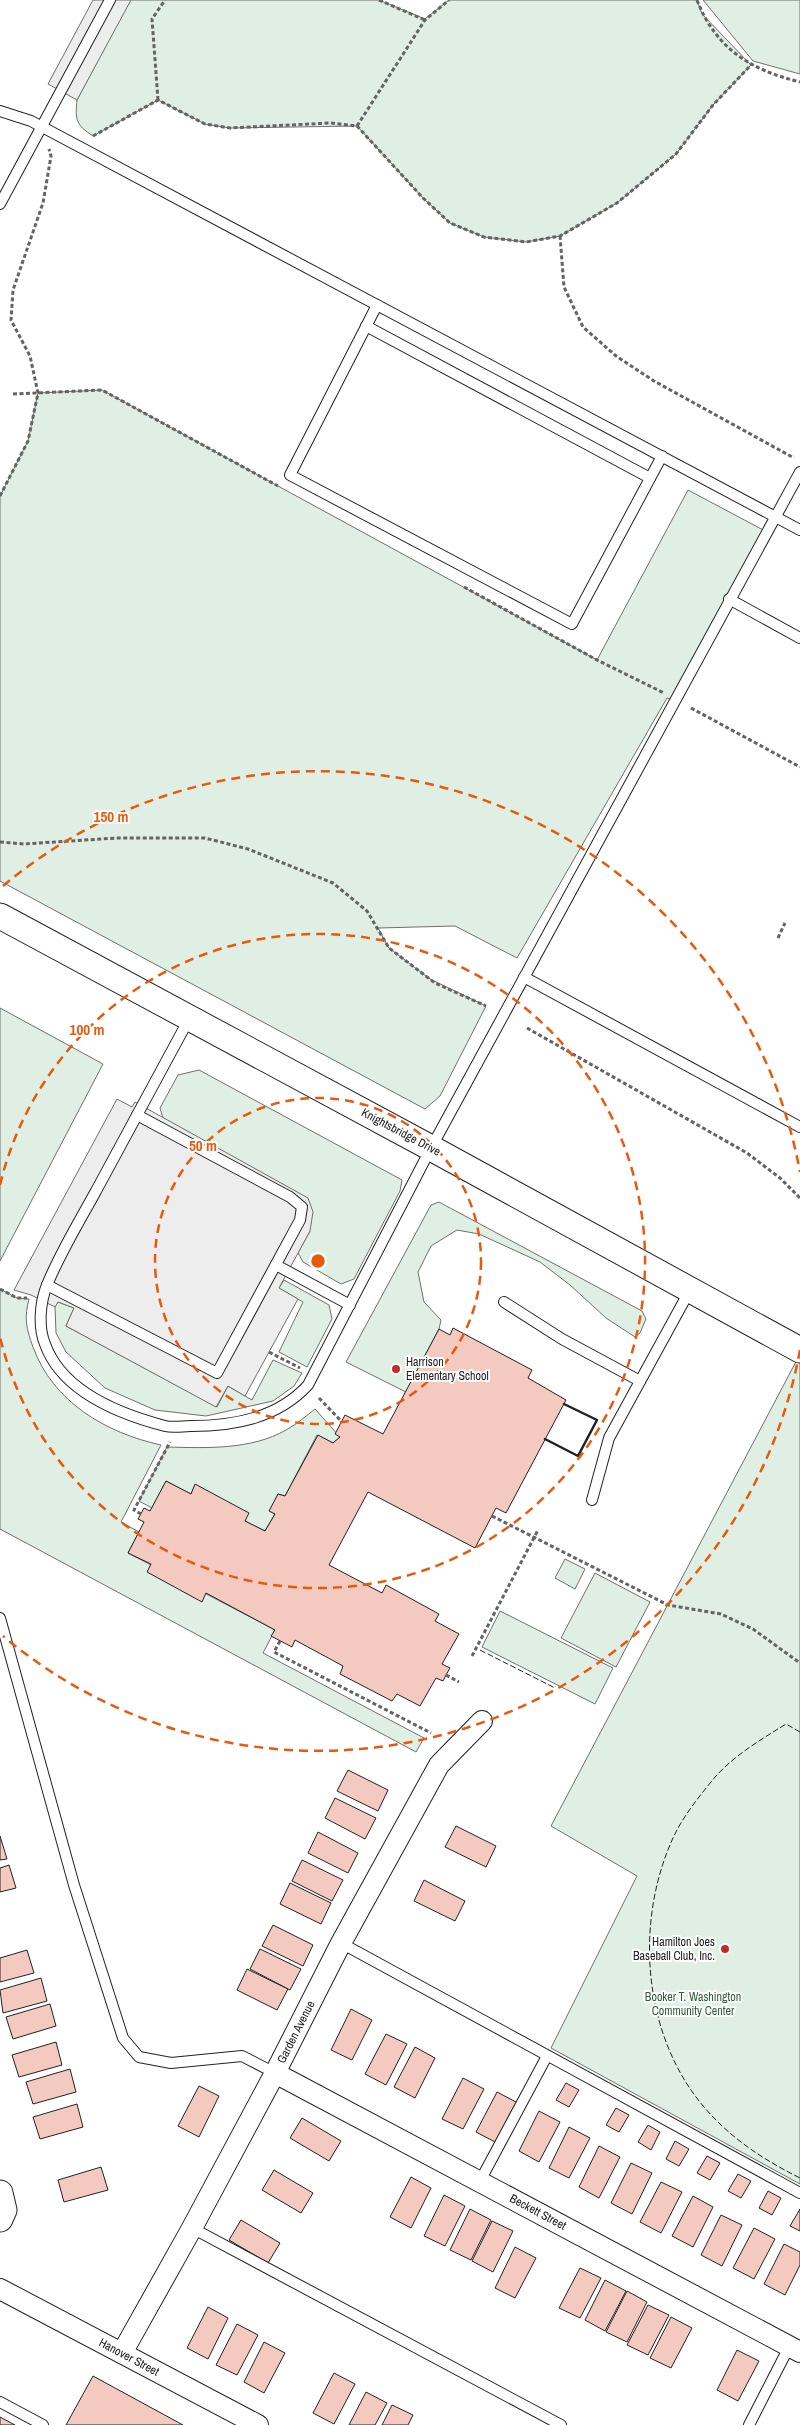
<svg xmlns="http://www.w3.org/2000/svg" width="800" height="2425" font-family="'Archivo Narrow',sans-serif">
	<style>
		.green { fill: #e0efe3; stroke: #6f6f6f }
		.parking { fill: #ededed; stroke: #6f6f6f }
		.building { fill: #f3c9c0; stroke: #222 }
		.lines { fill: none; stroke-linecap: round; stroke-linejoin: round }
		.service-casing { stroke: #222; stroke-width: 12 }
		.minor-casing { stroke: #222; stroke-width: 22 }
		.tertiary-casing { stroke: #222; stroke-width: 27 }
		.path { stroke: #646464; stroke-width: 3; stroke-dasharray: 4 2.5; stroke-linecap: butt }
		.service { stroke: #fff; stroke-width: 10 }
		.minor { stroke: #fff; stroke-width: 20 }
		.tertiary { stroke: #fff; stroke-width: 25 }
		.fence { stroke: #222; stroke-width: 1; stroke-dasharray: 6 2.5; stroke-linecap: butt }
		.wall { stroke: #222; stroke-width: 2.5 }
		.ring { fill: none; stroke: #e8590c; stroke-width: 2.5; stroke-dasharray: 9 6 }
		.poi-dot { fill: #c62828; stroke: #fff; stroke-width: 2 }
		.labels { text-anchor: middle; stroke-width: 4; stroke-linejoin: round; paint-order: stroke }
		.street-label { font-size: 12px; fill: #222; stroke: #fff }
		.poi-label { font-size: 12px; fill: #222; stroke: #fff; text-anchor: start }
		.park-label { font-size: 12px; fill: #2f5e38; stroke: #fff }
		.centre { fill: #e8590c; stroke: #fff; stroke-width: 2.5 }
		.ring-label { font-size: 15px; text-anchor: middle; font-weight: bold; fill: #e8590c; stroke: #fff; stroke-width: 4; stroke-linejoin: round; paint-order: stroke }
	</style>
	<rect width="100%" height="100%" fill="#fff"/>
	<g class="green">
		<path d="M130 0H379L425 19 449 0H697L702 14 751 65 713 105 676 154 617 203 560 236 526 242 484 237 450 223 423 198 357 126 230 128 205 124 158 100 93 136C76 125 75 120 77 100Z"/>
		<path d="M703 0H800V74L753 61Z"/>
		<path d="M102 390 597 660 688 490 767 532 676 702 667 698 517 958 455 926 378 928 389 948 430 979 486 1006 440 1096 425 1109 0 881V496L28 441 38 393Z"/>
		<path d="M0 1008 103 1064 0 1261Z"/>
		<path d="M199 1070 402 1180 400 1191 354 1279 341 1284 303 1262 298 1253 310 1231 163 1118 160 1108 178 1075Z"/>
		<path d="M439 1202 642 1311 646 1319 640 1333 635 1337 606 1318 570 1285 540 1262 479 1234 457 1230 431 1246 418 1272 424 1302 441 1320 439 1329 406 1392 346 1362 431 1205Z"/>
		<path d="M284 1280 329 1305 332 1319 307 1367 279 1352 303 1302 279 1288Z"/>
		<path d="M0 1289 17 1298 29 1299C24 1318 26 1328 33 1347 53 1402 106 1433 161 1445L121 1522 139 1532 128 1553 275 1630 263 1653 424 1738 416 1752 0 1529Z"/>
		<path d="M58 1302 74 1308 66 1326 217 1407 228 1386 252 1400 273 1360 302 1373 294 1386 273 1401 206 1416 155 1410 105 1388 66 1352 56 1333 55 1307Z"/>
		<path d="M800 1354V2184L551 2048 637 1876 551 1826Z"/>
		<path d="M315 1409 340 1437 333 1443 317 1435 285 1496 278 1494 270 1511 275 1514 265 1531 245 1521 195 1485 191 1494 166 1481 152 1508 139 1501 167 1447C207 1448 251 1450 286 1430 297 1424 306 1416 315 1409Z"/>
		<path d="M565 1559 585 1569 575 1589 555 1578Z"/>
		<path d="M595 1573 650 1602 616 1667 561 1638Z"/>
		<path d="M500 1611 613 1668 595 1704 482 1647Z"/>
	</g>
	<g class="parking">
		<path d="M93 0H131L77 100 48 84Z"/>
		<path d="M117 1099 132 1107 135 1102 308 1198 313 1212 310 1231 279 1288 298 1299 245 1396 228 1386 216 1407 66 1326 74 1308 58 1302 55 1307 31 1295 14 1290Z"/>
	</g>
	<g class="building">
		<path d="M453 1328 532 1370 528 1378 566 1400 506 1513 496 1508 475 1548 368 1492 329 1565 382 1593 386 1585 439 1614 435 1621 459 1634 442 1664 450 1668 446 1675 443 1681 436 1678 420 1706 397 1694 392 1701 340 1674 343 1666 295 1640 292 1647 271 1636 275 1630 206 1593 202 1602 147 1572 151 1564 128 1553 144 1522 138 1519 144 1508 150 1511 166 1481 191 1494 195 1484 249 1513 245 1521 265 1531 275 1514 269 1511 278 1494 285 1496 318 1435 333 1443 340 1437 335 1434 345 1415 383 1434 439 1329 450 1335Z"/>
		<path d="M348 1770 388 1790 378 1811 337 1791Z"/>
		<path d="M335 1798 376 1818 365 1839 325 1818Z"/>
		<path d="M456 1826 496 1846 486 1867 445 1847Z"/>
		<path d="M318 1832 358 1853 348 1873 308 1853Z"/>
		<path d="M0 1836 7 1859 0 1860Z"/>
		<path d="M302 1860 343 1880 332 1901 292 1881Z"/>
		<path d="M9 1865 16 1888 0 1892V1868Z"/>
		<path d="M424 1880 465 1901 455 1921 414 1901Z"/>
		<path d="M290 1883 331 1903 321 1924 280 1904Z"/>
		<path d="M273 1925 313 1945 303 1966 262 1946Z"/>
		<path d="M260 1949 301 1969 290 1990 250 1969Z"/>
		<path d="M27 1950 34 1973 0 1982V1958Z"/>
		<path d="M247 1969 288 1989 277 2010 237 1990Z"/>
		<path d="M41 1978 47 2001 3 2013 0 1990Z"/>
		<path d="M50 2004 56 2026 13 2039 6 2017Z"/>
		<path d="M351 2009 372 2020 352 2060 331 2050Z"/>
		<path d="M386 2034 407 2044 386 2085 365 2074Z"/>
		<path d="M56 2042 62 2065 19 2077 12 2055Z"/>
		<path d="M415 2047 435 2058 415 2098 394 2087Z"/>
		<path d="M70 2069 76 2092 33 2104 26 2082Z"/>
		<path d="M463 2078 484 2089 463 2129 442 2119Z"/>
		<path d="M566 2083 579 2090 569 2107 556 2100Z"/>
		<path d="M199 2086 219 2096 199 2137 178 2126Z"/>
		<path d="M497 2092 518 2103 497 2143 476 2132Z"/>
		<path d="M77 2104 83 2127 40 2139 33 2117Z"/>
		<path d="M616 2108 629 2115 619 2132 606 2125Z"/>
		<path d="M539 2111 560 2122 539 2162 519 2151Z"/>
		<path d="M302 2118 341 2141 329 2161 290 2138Z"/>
		<path d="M648 2125 660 2132 651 2150 638 2142Z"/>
		<path d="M569 2127 590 2138 569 2178 549 2168Z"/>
		<path d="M675 2141 689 2149 679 2166 666 2159Z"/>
		<path d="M599 2146 620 2157 599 2198 579 2187Z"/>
		<path d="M707 2156 720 2163 710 2180 697 2173Z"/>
		<path d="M631 2163 652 2173 632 2214 611 2203Z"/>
		<path d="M101 2167 108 2190 64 2202 58 2180Z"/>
		<path d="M274 2170 313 2193 301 2213 262 2190Z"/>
		<path d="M738 2174 751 2181 741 2198 728 2191Z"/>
		<path d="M411 2177 431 2188 411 2228 390 2217Z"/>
		<path d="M661 2182 682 2192 661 2233 640 2222Z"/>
		<path d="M768 2191 781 2198 772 2215 759 2208Z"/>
		<path d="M444 2195 465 2206 445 2246 424 2236Z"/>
		<path d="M693 2196 713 2207 693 2247 672 2236Z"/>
		<path d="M470 2209 491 2220 471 2260 450 2250Z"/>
		<path d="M800 2209V2231L790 2226Z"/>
		<path d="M721 2215 742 2225 722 2266 701 2255Z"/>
		<path d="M241 2220 280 2243 268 2263 229 2240Z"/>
		<path d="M492 2221 513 2231 493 2272 472 2261Z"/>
		<path d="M754 2228 775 2239 754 2279 733 2268Z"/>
		<path d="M784 2244 800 2252V2265L785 2295 764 2284Z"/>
		<path d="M515 2247 536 2258 515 2298 495 2288Z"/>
		<path d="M580 2268 601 2278 580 2318 559 2308Z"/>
		<path d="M605 2280 626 2291 605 2331 585 2320Z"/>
		<path d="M627 2291 647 2302 627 2342 606 2332Z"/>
		<path d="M648 2305 669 2315 648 2355 627 2345Z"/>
		<path d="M208 2307 228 2318 208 2359 187 2348Z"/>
		<path d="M671 2317 692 2328 671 2368 650 2358Z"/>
		<path d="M237 2324 258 2335 237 2375 216 2365Z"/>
		<path d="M264 2342 285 2353 264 2393 244 2382Z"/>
		<path d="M737 2350 759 2361 738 2401 717 2390Z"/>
		<path d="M334 2373 355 2384 334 2424 313 2413Z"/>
		<path d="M93 2376 183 2425H66Z"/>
		<path d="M366 2392 387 2403 375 2425H349Z"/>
		<path d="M392 2405 413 2415 408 2425H382Z"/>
		<path d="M0 2417 15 2425H0Z"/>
	</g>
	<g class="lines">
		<g class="service-casing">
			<g id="service">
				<path d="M0 111 31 121 800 530"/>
				<path d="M0 204 110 0"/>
				<path d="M377 305 290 475 572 624 662 456"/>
				<path d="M366 326 650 478"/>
				<path d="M729 599 800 638"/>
				<path d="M524 977 800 1127"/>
				<path d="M189 1019C158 1077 127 1134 96 1191 79 1222 60 1253 47 1285 40 1302 38 1327 45 1344 62 1392 119 1414 165 1426 173 1428 183 1426 191 1426 234 1426 278 1418 308 1385L431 1148 800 472"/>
				<path d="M276 1265 350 1305"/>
				<path d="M47 1285 217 1373 300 1220 302 1207 290 1197 137 1115"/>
				<path d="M504 1302 562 1339 640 1381"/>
				<path d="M592 1500 609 1438 690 1290"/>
				<path d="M0 1618 74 1885 123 2038 139 2057 171 2063 242 2056 275 2073"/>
				<path d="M341 1943 800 2193"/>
				<path d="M480 2181 547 2056"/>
				<path d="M192 2228 561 2425"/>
				<path d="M0 2402 43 2425"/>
				<path d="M749 2425 789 2347"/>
			</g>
		</g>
		<g class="minor-casing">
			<g id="minor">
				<path d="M275 2073 800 2352"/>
				<path d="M0 2289 258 2425"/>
				<path d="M122 2353 192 2228 275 2073 341 1943 439 1765 482 1721"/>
			</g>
		</g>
		<g class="tertiary-casing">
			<g id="tertiary">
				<path d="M0 916 431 1148 800 1350"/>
				<path d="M0 2193 4 2210 0 2219"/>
			</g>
		</g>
		<g class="path">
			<path d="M379 0 425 20"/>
			<path d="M697 0C716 49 751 70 800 82"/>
			<path d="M158 100 152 19 165 0"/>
			<path d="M357 126 425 20 449 0"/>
			<path d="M93 136 158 100 205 124 230 128 330 123 357 126 423 198 450 223 484 237 526 242 560 236 617 203 676 154 713 105 751 65"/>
			<path d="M560 236 564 287 583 327 616 356 654 381 794 458"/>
			<path d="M13 394 102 390 278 486"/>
			<path d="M0 496 28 441 38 393 30 356 11 320 13 290 43 203 51 156 49 149"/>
			<path d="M464 587 597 660 664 693"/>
			<path d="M691 708 800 767"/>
			<path d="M0 842 24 844 117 838H205L248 849 333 883 367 911 389 948 435 983 486 1006"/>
			<path d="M778 938 785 923"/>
			<path d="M527 1028 747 1153 780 1178 800 1198"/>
			<path d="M0 1289 17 1298H27"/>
			<path d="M269 1352 300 1368"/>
			<path d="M319 1398 342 1422"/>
			<path d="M141 1514 134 1510 170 1442"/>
			<path d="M492 1516 668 1605 721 1614 753 1629 800 1663"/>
			<path d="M280 1641 274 1652 431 1733"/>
			<path d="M472 1656 538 1530"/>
			<path d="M446 1675 459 1682"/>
		</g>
		<use href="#service" class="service"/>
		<use href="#minor" class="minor"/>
		<use href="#tertiary" class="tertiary"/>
		<g class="fence">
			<path d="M480 1650 555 1688"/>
			<path d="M800 1732 786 1724C762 1739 736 1754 716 1776 701 1794 683 1816 673 1838 636 1919 642 2025 696 2097 724 2134 760 2158 800 2178"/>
		</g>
		<path class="wall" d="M545 1439 578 1456 597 1420 564 1404"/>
	</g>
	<g class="ring">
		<circle cx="318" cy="1261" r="163"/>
		<path d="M0 1185A327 327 0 1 1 0 1337"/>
		<path d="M800 1350A490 490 0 0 1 3 1636M3 886A490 490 0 0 1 800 1172"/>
	</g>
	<g class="poi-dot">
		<circle cx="396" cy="1369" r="5"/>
		<circle cx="725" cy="1949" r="5"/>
	</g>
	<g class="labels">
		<g class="street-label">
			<text transform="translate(401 1132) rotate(28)" y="4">Knightsbridge Drive</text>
			<text transform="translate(296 2032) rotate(-63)" y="4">Garden Avenue</text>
			<text transform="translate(538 2212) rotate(28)" y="4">Beckett Street</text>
			<text transform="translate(129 2357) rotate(28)" y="4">Hanover Street</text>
		</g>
		<g class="poi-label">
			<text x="406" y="1366">Harrison<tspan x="406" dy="14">Elementary School</tspan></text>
			<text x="715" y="1946" text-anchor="end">Hamilton Joes<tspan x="715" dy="14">Baseball Club, Inc.</tspan></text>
		</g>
		<g class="park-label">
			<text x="693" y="2001">Booker T. Washington<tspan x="693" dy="14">Community Center</tspan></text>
		</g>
	</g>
	<circle cx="318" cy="1261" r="8" class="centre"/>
	<g class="ring-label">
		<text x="111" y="822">150 m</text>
		<text x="87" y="1035">100 m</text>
		<text x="203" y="1151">50 m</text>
	</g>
</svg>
